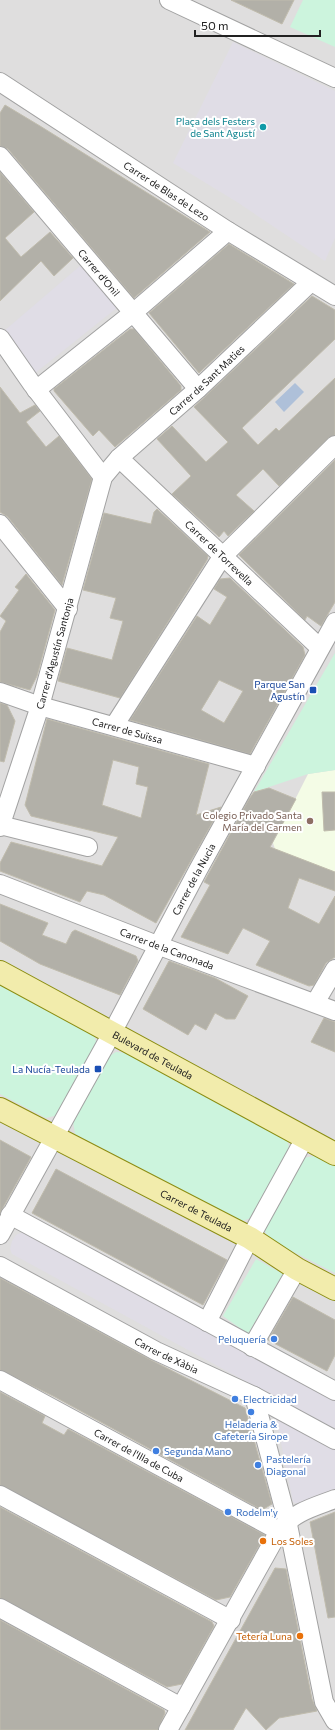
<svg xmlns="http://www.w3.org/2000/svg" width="335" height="1730" font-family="Commissioner,sans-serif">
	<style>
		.residential { fill: #dfdede }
		.education { fill: #f4fce6 }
		.park { fill: #ccf4dd }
		.parking { fill: #e5e5e5 }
		.plaza { fill: #e0dde6 }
		.water { fill: #aec0d9 }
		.building { fill: #b2b0a8; stroke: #c0bcad; fill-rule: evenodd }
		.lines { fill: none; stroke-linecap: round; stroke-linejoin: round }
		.street-casing { stroke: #a2a2a2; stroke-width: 20 }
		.primary-casing { stroke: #8b8d11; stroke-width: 24 }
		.street { stroke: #fff; stroke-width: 18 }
		.primary { stroke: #f2ecac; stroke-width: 22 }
		.culture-dot { fill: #0f9aa8; stroke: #fff; stroke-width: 1.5 }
		.transit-dot { fill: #1a4fb4; stroke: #fff; stroke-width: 1.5 }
		.education-dot { fill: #8d6e63; stroke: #fff; stroke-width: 1.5 }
		.shop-dot { fill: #3f7fe0; stroke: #fff; stroke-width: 1.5 }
		.food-dot { fill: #e8710a; stroke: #fff; stroke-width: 1.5 }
		.labels { text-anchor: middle; stroke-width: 4; stroke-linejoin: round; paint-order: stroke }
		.culture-label { font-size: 10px; fill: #0d838f; stroke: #fff; text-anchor: end }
		.street-label { font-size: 10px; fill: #212121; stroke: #fff }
		.transit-label { font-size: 10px; fill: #164399; stroke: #fff; text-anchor: end }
		.education-label { font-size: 10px; fill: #785e54; stroke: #fff; text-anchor: end }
		.shop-label { font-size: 10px; fill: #366cbe; stroke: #fff; text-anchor: start }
		.food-label { font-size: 10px; fill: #c56008; stroke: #fff; text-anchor: start }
	</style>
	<rect width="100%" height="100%" fill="#f0f0e9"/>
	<rect class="residential" x="0" y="0" width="335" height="1730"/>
	<path class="education" d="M335 770V872L275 849 273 843 308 774Z"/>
	<g class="park">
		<path d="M303 0H335V47L290 27Z"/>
		<path d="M335 653V770L308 774 254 792Z"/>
		<path d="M0 985 94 1035 97 1045 62 1114 46 1118 0 1094Z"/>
		<path d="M116 1052 126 1053 287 1140 290 1151 254 1217 242 1221 75 1134 73 1121 108 1057Z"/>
		<path d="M315 1156 335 1166V1273L270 1240 264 1230 302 1158Z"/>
		<path d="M256 1259 283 1274 248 1334 223 1316Z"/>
	</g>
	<path class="parking" d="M246 1708 266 1730H233Z"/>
	<g class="plaza">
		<path d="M233 42 335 91V238L325 261 237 202 173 163Z"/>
		<path d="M81 265 118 307 34 374 4 331Z"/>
		<path d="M23 1232 335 1400V1430L12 1254 10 1249 12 1241 16 1235Z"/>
		<path d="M276 1418 335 1444V1491L300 1505 293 1502Z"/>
	</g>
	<path class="water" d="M295 383 304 392 284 412 275 402Z"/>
	<g class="building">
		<path d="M231 0H294L282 24Z"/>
		<path d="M5 105 40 126 210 232 134 298 8 149 0 146V113Z"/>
		<path d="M0 172 34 212 5 238 21 257 50 232 73 258 54 276 41 261 0 301Z"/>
		<path d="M229 244 294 284 199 373 149 313Z"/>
		<path d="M312 296 335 310V339L242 428 258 445 276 428 279 431 335 378V435L328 438 279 486 263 469 236 495 254 511 228 536 224 531 219 537 172 494 191 476 157 439 172 426 206 462 228 442 194 407Z"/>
		<path d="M130 329H134L181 386V390L115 447 99 430 93 436 54 391V389Z"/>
		<path d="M0 387 20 413 35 405 40 411 26 422 46 447 59 436 92 479 62 585 8 517 0 512Z"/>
		<path d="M335 460V602L321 626 307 616 305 620 239 555Z"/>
		<path d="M157 509 208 556 207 560 120 698 58 681 67 648 112 660 123 621 110 618 116 598 83 590 104 513 151 524 154 512Z"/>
		<path d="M26 574 55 610 37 676 30 690 0 682V632L6 621 0 616 19 590 15 587Z"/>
		<path d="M230 578 303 647 305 655 250 754 130 720 197 616 210 625 227 597 214 589 220 579ZM219 680 243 691 224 723 201 710Z"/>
		<path d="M0 703 7 705 15 721 4 762 0 761Z"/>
		<path d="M47 719 209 764 196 815 221 807 156 923 104 895 87 891 80 902 0 871V863L11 842 102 866 118 837 31 816 25 805ZM113 760 139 767 136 784 148 787 141 818 102 805Z"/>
		<path d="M269 788 296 799 270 847 335 872V891L299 878 288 908 319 924 335 896V957L326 963 314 985 309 986 256 965 270 941 243 928 228 954 181 937 210 885 204 882 249 799 254 792Z"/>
		<path d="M322 792H335V830L324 831Z"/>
		<path d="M0 904 48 923 42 935 66 944 72 932 75 930 136 956 138 961 120 995 40 964 0 941Z"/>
		<path d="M169 961 215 978 248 996 235 1019H226L215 1013 206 1030 195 1024 188 1035 143 1009Z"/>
		<path d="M324 1018 335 1022V1052L311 1042Z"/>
		<path d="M0 1140 31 1157 0 1213Z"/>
		<path d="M56 1169 227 1260 203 1305 32 1213Z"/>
		<path d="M0 1278 151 1360 245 1408 272 1504 262 1510 55 1397 0 1370Z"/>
		<path d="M293 1297 335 1320V1355L327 1371 268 1340Z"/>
		<path d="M0 1392 45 1416 42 1423 64 1435 68 1429 265 1535 230 1597 216 1600 0 1485Z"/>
		<path d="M0 1507 212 1622 214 1626 182 1684 167 1687 0 1598Z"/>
		<path d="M335 1512V1617L328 1618 310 1522Z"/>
		<path d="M275 1568 286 1569 312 1699 317 1711 279 1718 266 1730 246 1708 233 1730H185Z"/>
		<path d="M0 1620 164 1710 165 1713 158 1730H0Z"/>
	</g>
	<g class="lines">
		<g class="street-casing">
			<g id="street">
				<path d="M169 0 335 78"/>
				<path id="s1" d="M0 82 228 231 335 296"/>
				<path id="s2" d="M0 156 198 389"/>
				<path d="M0 338 32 384 103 477"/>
				<path d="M36 390 134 312 228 231"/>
				<path id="s3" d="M119 458 320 648"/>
				<path d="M0 524 68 609"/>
				<path id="s4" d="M0 692 40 706 256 766"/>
				<path d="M114 726 222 557 335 445"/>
				<path d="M0 825 88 847"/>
				<path id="s5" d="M0 827 40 706 103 477 119 458 198 389 310 283"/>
				<path id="s6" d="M0 884 157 945 335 1011"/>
				<path d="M315 1003 335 969"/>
				<path d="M10 1215 335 1391"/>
				<path id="s7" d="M0 1235 112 1033 198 870 335 622"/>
				<path id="s8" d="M0 1266 156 1351 254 1396 335 1440"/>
				<path d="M207 1322 250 1238 305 1138"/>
				<path d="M252 1347 297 1269"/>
				<path id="s9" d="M0 1380 279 1531"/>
				<path d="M254 1396 287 1520 324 1702 335 1721"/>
				<path d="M0 1495 231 1620"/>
				<path d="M0 1608 181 1707"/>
				<path d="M168 1730 279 1531C293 1512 314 1507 335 1499"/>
			</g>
		</g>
		<g class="primary-casing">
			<g id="primary">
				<path id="s10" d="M0 972 335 1154"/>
				<path id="s11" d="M0 1109 250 1238 297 1269 335 1289"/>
			</g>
		</g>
		<use href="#street" class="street"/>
		<use href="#primary" class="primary"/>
	</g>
	<circle class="culture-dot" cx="263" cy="127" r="4"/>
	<g class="transit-dot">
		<rect x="309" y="686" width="8" height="8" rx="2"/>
		<rect x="94" y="1065" width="8" height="8" rx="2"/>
	</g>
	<circle class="education-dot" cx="310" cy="821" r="4"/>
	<g class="shop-dot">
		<circle cx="274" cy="1339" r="4"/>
		<circle cx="235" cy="1399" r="4"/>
		<circle cx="251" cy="1412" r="4"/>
		<circle cx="156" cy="1451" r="4"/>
		<circle cx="258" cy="1465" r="4"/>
		<circle cx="228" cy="1512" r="4"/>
	</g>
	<g class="food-dot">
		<circle cx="263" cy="1541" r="4"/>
		<circle cx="300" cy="1636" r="4"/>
	</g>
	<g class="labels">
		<g class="culture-label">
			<text x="255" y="125">Plaça dels Festers<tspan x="255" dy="12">de Sant Agustí</tspan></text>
		</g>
		<g class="street-label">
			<text dy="4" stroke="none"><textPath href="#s1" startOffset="199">Carrer de Blas de Lezo</textPath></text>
			<text dy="4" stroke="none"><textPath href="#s2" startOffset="153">Carrer d'Onil</textPath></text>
			<text dy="4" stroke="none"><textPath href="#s5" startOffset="507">Carrer de Sant Maties</textPath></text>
			<text dy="4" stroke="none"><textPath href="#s3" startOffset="138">Carrer de Torrevella</textPath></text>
			<text dy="4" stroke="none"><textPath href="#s5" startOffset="182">Carrer d'Agustín Santonja</textPath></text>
			<text dy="4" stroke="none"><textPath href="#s4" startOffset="133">Carrer de Suïssa</textPath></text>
			<text dy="4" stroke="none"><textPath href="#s7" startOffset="405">Carrer de la Nucia</textPath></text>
			<text dy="4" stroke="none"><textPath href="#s6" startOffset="179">Carrer de la Canonada</textPath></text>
			<text dy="4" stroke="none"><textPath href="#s10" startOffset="174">Bulevard de Teulada</textPath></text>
			<text dy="4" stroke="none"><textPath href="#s11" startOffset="221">Carrer de Teulada</textPath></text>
			<text dy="4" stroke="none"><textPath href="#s8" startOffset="189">Carrer de Xàbia</textPath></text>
			<text dy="4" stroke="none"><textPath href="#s9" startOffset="158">Carrer de l'Illa de Cuba</textPath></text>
		</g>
		<g class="transit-label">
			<text x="305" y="688">Parque San<tspan x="305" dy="12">Agustín</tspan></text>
			<text x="90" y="1073">La Nucía-Teulada</text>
		</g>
		<g class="education-label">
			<text x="302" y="819">Colegio Privado Santa<tspan x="302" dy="12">María del Carmen</tspan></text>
		</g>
		<g class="shop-label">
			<text x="266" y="1343" text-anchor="end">Peluquería</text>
			<text x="243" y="1403">Electricidad</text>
			<text x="251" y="1428" text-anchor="middle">Heladeria &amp;<tspan x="251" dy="12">Cafetería Sirope</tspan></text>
			<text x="164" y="1455">Segunda Mano</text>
			<text x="266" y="1463">Pastelería<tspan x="266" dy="12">Diagonal</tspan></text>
			<text x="236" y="1516">Rodelm'y</text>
		</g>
		<g class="food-label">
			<text x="271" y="1545">Los Soles</text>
			<text x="292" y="1640" text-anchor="end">Tetería Luna</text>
		</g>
	</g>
	<path d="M195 30v6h125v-6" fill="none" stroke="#212121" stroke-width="2"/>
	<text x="201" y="30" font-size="12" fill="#212121" stroke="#ffffff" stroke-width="3" paint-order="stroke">50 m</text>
</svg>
